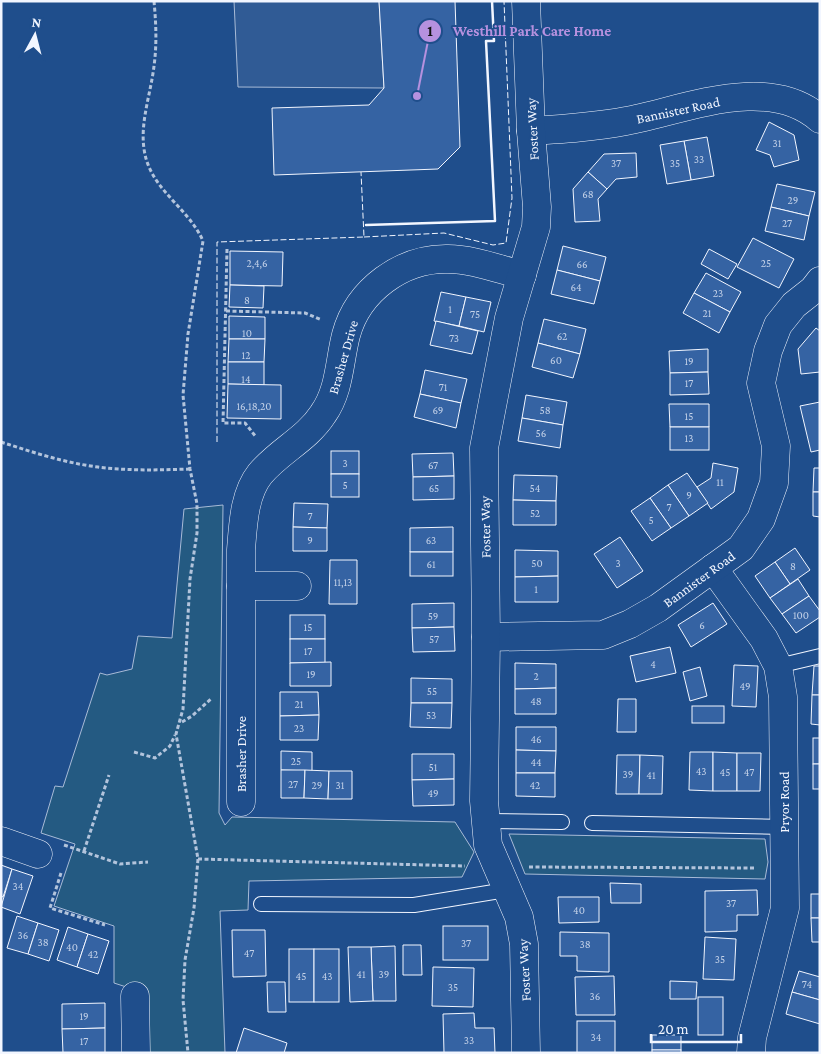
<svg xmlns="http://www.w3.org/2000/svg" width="821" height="1054" font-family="'Crimson Pro',serif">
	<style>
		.green { fill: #245a82; stroke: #a8bbd7 }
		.parking { fill: #305b95; stroke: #a8bbd7 }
		.building { fill: #3563a3; stroke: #f2f6ff }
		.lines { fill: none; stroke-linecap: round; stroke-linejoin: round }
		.lane-casing { stroke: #f2f6ff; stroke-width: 16 }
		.street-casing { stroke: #f2f6ff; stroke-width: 29 }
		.path { stroke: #b3c4dc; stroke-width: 3; stroke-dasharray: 4 2.5; stroke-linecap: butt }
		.lane { stroke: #1f4e8c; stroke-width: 14 }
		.street { stroke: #1f4e8c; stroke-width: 28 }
		.fence { stroke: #f2f6ff; stroke-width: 1; stroke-dasharray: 6 2.5; stroke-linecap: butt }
		.wall { stroke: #f2f6ff; stroke-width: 2.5 }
		.labels { text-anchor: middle; stroke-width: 4; stroke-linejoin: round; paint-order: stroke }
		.number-label { font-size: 11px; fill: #c3d1e8 }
		.street-label { font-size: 14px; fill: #f2f6ff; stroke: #1f4e8c }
		.leader { fill: none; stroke: #b691df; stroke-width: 2 }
		.callout-dot { fill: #b691df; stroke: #1f4e8c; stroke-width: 2 }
		.mark-label { font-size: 15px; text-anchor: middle; font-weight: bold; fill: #111 }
		.callout-label { font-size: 15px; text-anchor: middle; font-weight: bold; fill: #b691df; stroke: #1f4e8c; stroke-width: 4; stroke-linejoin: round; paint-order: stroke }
	</style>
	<rect width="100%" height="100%" fill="#1f4e8c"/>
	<g class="green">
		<path d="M223 505 219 813 225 825 232 817 455 822 474 852 462 877 249 881 248 910 220 911 225 1053H149L148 994 114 983V926L54 906 75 844 41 833 55 786 63 787 100 673 107 675 132 669 138 636 172 638 184 509Z"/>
		<path d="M509 834 765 839 768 862 765 879 525 874Z"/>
	</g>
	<path class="parking" d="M234 1H379L384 88 238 87Z"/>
	<g class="building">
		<path d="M379 1H455L460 147 438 169 274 175 272 108 369 105 384 88Z"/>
		<path d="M769 122 794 135 799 160 774 167 770 155 756 150Z"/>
		<path d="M707 137 714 176 691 180 684 141Z"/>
		<path d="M684 141 691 180 667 184 660 145Z"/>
		<path d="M636 153 637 177 616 179 607 189 588 172 604 154Z"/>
		<path d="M588 172 607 189 598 199 600 221 575 222 573 189Z"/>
		<path d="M777 184 815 192 809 216 771 207Z"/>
		<path d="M771 207 809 216 804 240 765 231Z"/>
		<path d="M753 238 794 259 779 288 737 267Z"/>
		<path d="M563 246 606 257 600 281 557 270Z"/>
		<path d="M709 249 737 264 728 279 701 264Z"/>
		<path d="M230 251 283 252 282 286 230 285Z"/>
		<path d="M557 270 600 281 594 304 551 294Z"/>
		<path d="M706 273 741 292 730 312 694 293Z"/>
		<path d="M230 285 264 286 263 308 229 307Z"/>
		<path d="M441 292 466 297 459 326 434 321Z"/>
		<path d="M694 293 730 312 719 333 683 313Z"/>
		<path d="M466 297 491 302 484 332 459 326Z"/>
		<path d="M229 316 265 317V339H229Z"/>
		<path d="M544 319 586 329 580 354 538 343Z"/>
		<path d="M436 321 478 331 472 354 430 345Z"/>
		<path d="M816 328 820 331V372L801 374 798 349Z"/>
		<path d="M229 339H265L264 362H228Z"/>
		<path d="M538 343 580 354 573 378 532 367Z"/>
		<path d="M708 349V372L670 373 669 351Z"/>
		<path d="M228 362H264V385L228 384Z"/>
		<path d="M425 370 467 379 461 403 420 394Z"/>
		<path d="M708 372 709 394 670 395V373Z"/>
		<path d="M228 384 281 385V419L227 418Z"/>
		<path d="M420 394 461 403 456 428 414 417Z"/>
		<path d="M526 395 567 402 563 425 522 418Z"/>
		<path d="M820 402V450L811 452 800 406Z"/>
		<path d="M669 404H709V427H670Z"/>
		<path d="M522 418 563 425 560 448 518 441Z"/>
		<rect x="670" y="427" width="39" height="23"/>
		<rect x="331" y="451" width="28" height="23"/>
		<path d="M453 453 454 476 413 477 412 454Z"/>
		<path d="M713 463 738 468 734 492 711 509 697 487 711 478Z"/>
		<path d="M814 468H820V492H813Z"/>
		<path d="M687 473 708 503 689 516 668 485Z"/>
		<rect x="331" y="474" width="28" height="23"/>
		<path d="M514 475 557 476 556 501 513 500Z"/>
		<path d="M454 476V499L413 500V477Z"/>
		<path d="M668 485 689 516 671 528 650 498Z"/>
		<path d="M813 492H820V517L813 516Z"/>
		<path d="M650 498 671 528 652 541 631 511Z"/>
		<path d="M513 500 556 501V525H513Z"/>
		<path d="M294 503 328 504 327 528 293 527Z"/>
		<path d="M293 527 327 528V551H293Z"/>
		<path d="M453 527V552H410V528Z"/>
		<path d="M620 537 643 571 617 588 594 554Z"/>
		<path d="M795 548 810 570 790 584 775 562Z"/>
		<path d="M515 550 558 551V576L515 577Z"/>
		<rect x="410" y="552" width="43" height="24"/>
		<path d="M330 560H357V604H329Z"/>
		<path d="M775 562 790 584 770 598 755 576Z"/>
		<path d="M558 576V602H515V577Z"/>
		<path d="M798 579 809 596 782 614 770 598Z"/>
		<path d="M809 596 820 611V617L796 633 782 614Z"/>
		<path d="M454 603V627L412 628V604Z"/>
		<path d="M713 603 727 624 691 647 678 625Z"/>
		<rect x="290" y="615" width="35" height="24"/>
		<path d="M454 627 455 651 413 652 412 628Z"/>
		<rect x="290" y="639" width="35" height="24"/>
		<path d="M670 647 676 673 636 682 630 656Z"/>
		<path d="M331 662V686H290V663Z"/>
		<path d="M515 663 556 664V688L515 689Z"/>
		<path d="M734 665 758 666 756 707 732 706Z"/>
		<path d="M814 666H820V695H812Z"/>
		<path d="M700 667 707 696 690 701 683 672Z"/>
		<path d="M411 678 452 679V703H411Z"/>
		<path d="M556 688V714H515V689Z"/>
		<path d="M280 692H318L319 715 280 716Z"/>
		<path d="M812 695H820V725L811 724Z"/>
		<path d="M618 699H636V732H617Z"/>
		<path d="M411 703H452L451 728 410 727Z"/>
		<rect x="692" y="706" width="32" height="17"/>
		<path d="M319 715 318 740H280V716Z"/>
		<path d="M516 727H556V751L516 750Z"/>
		<rect x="813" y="738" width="7" height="26"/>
		<path d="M516 750 556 751 555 773H516Z"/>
		<path d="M281 751 312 752V771L281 770Z"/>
		<path d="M690 752H713V791L689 790Z"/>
		<path d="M713 752 737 753V791H713Z"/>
		<path d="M737 753H761L760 791H737Z"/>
		<path d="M412 754H454V779L412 780Z"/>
		<path d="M617 755H640L639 794H616Z"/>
		<path d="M640 755 663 756 662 794H639Z"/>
		<rect x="813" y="764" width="7" height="25"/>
		<path d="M281 770H305L304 798H281Z"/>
		<path d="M305 770 329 771 328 799 304 798Z"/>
		<path d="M329 771H352V799H328Z"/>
		<path d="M516 773H555V797L516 796Z"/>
		<path d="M454 779V805L413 806 412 780Z"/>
		<path d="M1 865 12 869 3 897 1 896Z"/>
		<path d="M12 869 33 876 20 914 1 907Z"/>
		<path d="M610 883 641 884V903H611Z"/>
		<path d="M757 890 758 915H737V931L705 932V891Z"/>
		<rect x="811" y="894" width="9" height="24"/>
		<path d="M558 897H599V922L559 923Z"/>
		<path d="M17 916 38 923 28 954 7 948Z"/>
		<path d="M811 918H820V942H812Z"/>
		<path d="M38 923 59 930 49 961 28 954Z"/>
		<rect x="443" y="926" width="45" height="34"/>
		<path d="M68 927 88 934 77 967 57 960Z"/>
		<path d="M232 930H265L266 976 233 977Z"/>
		<path d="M560 932 609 933V972L577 971V956H560Z"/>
		<path d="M88 934 109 941 98 974 77 967Z"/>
		<path d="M705 937 736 939 734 980 703 979Z"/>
		<path d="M403 945H421L422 975H403Z"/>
		<path d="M395 946 396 1001H373L371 947Z"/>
		<path d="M348 947H371L373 1001 350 1002Z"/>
		<rect x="289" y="949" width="25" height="53"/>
		<rect x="314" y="949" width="25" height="53"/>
		<path d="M433 967 474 968 473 1007 432 1006Z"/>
		<path d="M799 971 820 977V1000L792 992Z"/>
		<path d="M614 976 615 1015H576L575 977Z"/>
		<path d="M670 981 697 982 696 999H670Z"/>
		<path d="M267 982H285L286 1012H268Z"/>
		<path d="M792 992 820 1000V1024L786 1014Z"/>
		<rect x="698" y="997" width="25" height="38"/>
		<path d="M105 1003V1028L62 1029V1004Z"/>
		<path d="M474 1013 475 1028H494L495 1053H444L443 1014Z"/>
		<rect x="577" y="1021" width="38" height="32"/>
		<path d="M105 1028V1053H63L62 1029Z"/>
		<path d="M244 1028 287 1043 284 1053H236Z"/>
		<rect x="652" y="1035" width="29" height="15"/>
		<rect x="652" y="1050" width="29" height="3"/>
	</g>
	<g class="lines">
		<g class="lane-casing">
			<g id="lane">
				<path d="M778 666 820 656"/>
				<path d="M486 821 562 822"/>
				<path d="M592 823 785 827"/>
				<path d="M261 904 414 905 506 890"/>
			</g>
		</g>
		<g class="street-casing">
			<g id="street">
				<path d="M531 131C563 129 595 127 626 121 685 110 768 73 820 119"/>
				<path d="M713 568 764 639 778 666 783 697 785 908 752 1038 751 1053"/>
				<path d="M241 586H297"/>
				<path d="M486 637 603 635 630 624 658 608 741 548 761 519 774 483 776 446 761 383 768 351 778 325 794 305 813 290 820 281"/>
				<path d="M241 802V550C243 525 244 494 260 474 279 451 307 439 323 414 340 390 339 362 346 335 358 290 402 258 448 259 472 259 498 269 522 275"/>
				<path d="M1 841 38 854"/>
				<path d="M135 996 136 1053"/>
				<path d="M526 1053 524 944 519 917 488 845 484 801 486 637 484 448 509 318 536 227 537 207 531 131 526 1"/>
			</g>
		</g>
		<g class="path">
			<path d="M154 1C156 23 157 44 154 66 150 100 135 134 149 167 161 195 191 213 203 241L188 334 183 395 190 469 197 504V533L190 579 183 709 176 734 198 859 194 908 185 960 183 1000 188 1053"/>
			<path d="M227 249 223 423H245L256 437"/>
			<path d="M226 311 305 313 322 320"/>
			<path d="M1 442C32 452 65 463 98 467 129 471 159 470 190 469"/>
			<path d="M182 722 192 716 212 698"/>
			<path d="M134 752 155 758 170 746 175 735"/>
			<path d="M64 845 120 864 148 862"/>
			<path d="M84 851 109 775"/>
			<path d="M198 859 465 866"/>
			<path d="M529 867 755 868"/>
			<path d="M61 873 50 908 105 925"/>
		</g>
		<use href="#lane" class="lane"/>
		<use href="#street" class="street"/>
		<g class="fence">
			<path d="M364 237 444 233 493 245 506 243 512 198 504 1"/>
			<path d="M217 442V242L364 237 361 172"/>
		</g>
		<path class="wall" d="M366 225 495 221 486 41H494L492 1"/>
	</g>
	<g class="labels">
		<g class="number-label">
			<text x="777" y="147">31</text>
			<text x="699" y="163">33</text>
			<text x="616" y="167">37</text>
			<text x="675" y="167">35</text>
			<text x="588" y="198">68</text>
			<text x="793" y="204">29</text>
			<text x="787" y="227">27</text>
			<text x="257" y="267">2,4,6</text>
			<text x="766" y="267">25</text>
			<text x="582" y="268">66</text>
			<text x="576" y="291">64</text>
			<text x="718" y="297">23</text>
			<text x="247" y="304">8</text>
			<text x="450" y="313">1</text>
			<text x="707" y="317">21</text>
			<text x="475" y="318">75</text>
			<text x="247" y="337">10</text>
			<text x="562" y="340">62</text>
			<text x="454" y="342">73</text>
			<text x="246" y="359">12</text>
			<text x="556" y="364">60</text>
			<text x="689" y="365">19</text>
			<text x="246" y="383">14</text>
			<text x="689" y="387">17</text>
			<text x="443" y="391">71</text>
			<text x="254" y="410">16,18,20</text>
			<text x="438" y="414">69</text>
			<text x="545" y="414">58</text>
			<text x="689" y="420">15</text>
			<text x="541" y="437">56</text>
			<text x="689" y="442">13</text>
			<text x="345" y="467">3</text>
			<text x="433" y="469">67</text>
			<text x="720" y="486">11</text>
			<text x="345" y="489">5</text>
			<text x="434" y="492">65</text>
			<text x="535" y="492">54</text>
			<text x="689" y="499">9</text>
			<text x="669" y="511">7</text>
			<text x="535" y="517">52</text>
			<text x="310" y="520">7</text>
			<text x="651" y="524">5</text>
			<text x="310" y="544">9</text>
			<text x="431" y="544">63</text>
			<text x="537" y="567">50</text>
			<text x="618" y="567">3</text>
			<text x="431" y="568">61</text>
			<text x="793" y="570">8</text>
			<text x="343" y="586">11,13</text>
			<text x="536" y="593">1</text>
			<text x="801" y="619">100</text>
			<text x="433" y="620">59</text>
			<text x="702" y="629">6</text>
			<text x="308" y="631">15</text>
			<text x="434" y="643">57</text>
			<text x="308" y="655">17</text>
			<text x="653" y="668">4</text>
			<text x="311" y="678">19</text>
			<text x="536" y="680">2</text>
			<text x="745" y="690">49</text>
			<text x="432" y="695">55</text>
			<text x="536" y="705">48</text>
			<text x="299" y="708">21</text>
			<text x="431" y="719">53</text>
			<text x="299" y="732">23</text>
			<text x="536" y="743">46</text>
			<text x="296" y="765">25</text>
			<text x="536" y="766">44</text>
			<text x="433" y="771">51</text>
			<text x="701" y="775">43</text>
			<text x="725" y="776">45</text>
			<text x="749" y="776">47</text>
			<text x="628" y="778">39</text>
			<text x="651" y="779">41</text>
			<text x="293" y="788">27</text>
			<text x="317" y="789">29</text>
			<text x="340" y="789">31</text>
			<text x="535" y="789">42</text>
			<text x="433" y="797">49</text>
			<text x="18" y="890">34</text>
			<text x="731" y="907">37</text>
			<text x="579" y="914">40</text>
			<text x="23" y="939">36</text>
			<text x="43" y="946">38</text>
			<text x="466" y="947">37</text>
			<text x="585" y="948">38</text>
			<text x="72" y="951">40</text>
			<text x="249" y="957">47</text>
			<text x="93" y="958">42</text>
			<text x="720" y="963">35</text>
			<text x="361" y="978">41</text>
			<text x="384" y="978">39</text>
			<text x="301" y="980">45</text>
			<text x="327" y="980">43</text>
			<text x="807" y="988">74</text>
			<text x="453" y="991">35</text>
			<text x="595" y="1000">36</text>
			<text x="84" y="1020">19</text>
			<text x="596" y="1041">34</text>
			<text x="469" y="1044">33</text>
			<text x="84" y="1045">17</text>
		</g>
		<g class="street-label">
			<text transform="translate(678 110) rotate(-12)" y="5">Bannister Road</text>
			<text transform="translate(532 129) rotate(-93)" y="5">Foster Way</text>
			<text transform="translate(343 357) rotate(-74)" y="5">Brasher Drive</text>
			<text transform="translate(485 527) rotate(-91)" y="5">Foster Way</text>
			<text transform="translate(699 579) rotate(-36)" y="5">Bannister Road</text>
			<text transform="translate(241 754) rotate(-90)" y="5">Brasher Drive</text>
			<text transform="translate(784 802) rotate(-90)" y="5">Pryor Road</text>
			<text transform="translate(524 970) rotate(-93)" y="5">Foster Way</text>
		</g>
	</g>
	<path class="leader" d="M417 96L430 31"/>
	<g class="callout-dot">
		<circle cx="417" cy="96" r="5"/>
		<circle cx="430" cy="31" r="12"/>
	</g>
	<g class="mark-label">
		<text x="430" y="36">1</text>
	</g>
	<g class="callout-label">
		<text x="532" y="36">Westhill Park Care Home</text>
	</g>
	<rect width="821" height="1054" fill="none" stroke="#f2f6ff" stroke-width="5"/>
	<g transform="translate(35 35) rotate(7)" stroke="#1f4e8c" stroke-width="4" paint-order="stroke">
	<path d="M0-4L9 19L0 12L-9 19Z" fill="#f2f6ff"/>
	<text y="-8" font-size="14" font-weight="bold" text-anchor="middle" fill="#f2f6ff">N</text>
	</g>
	<path d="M651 1034v8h90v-8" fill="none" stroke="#f2f6ff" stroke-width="2.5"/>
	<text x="658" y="1034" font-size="15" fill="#f2f6ff" stroke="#1f4e8c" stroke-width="4" paint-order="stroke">20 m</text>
</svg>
